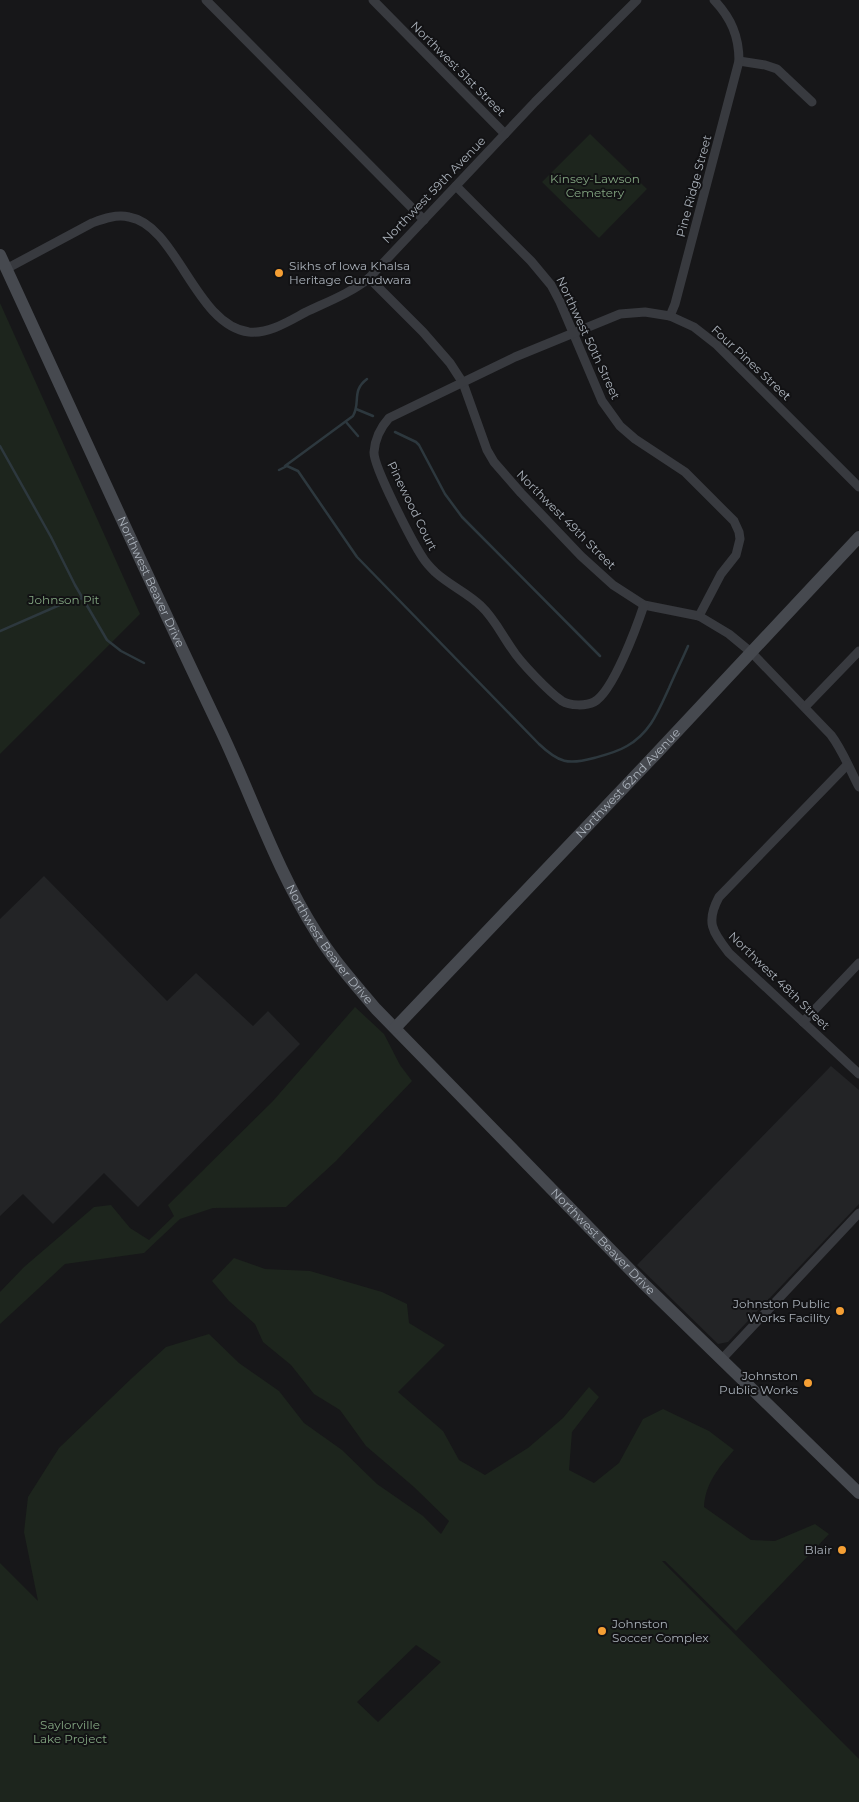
<svg xmlns="http://www.w3.org/2000/svg" width="859" height="1802" font-family="Montserrat,sans-serif">
	<style>
		.built { fill: #232426 }
		.green { fill: #1d251d; fill-rule: evenodd }
		.lines { fill: none; stroke-linecap: round; stroke-linejoin: round }
		.stream { stroke: #2d383e; stroke-width: 2.5 }
		.street { stroke: #383a3f; stroke-width: 9 }
		.secondary { stroke: #46494f; stroke-width: 12 }
		.poi-dot { fill: #f59f34; stroke: #121214; stroke-width: 2 }
		.labels { text-anchor: middle; stroke-width: 4; stroke-linejoin: round; paint-order: stroke }
		.street-label { font-size: 12px; fill: #a9b0b9; stroke: #121214 }
		.park-label { font-size: 12px; fill: #82a580; stroke: #121214 }
		.poi-label { font-size: 12px; fill: #a9b0b9; stroke: #121214; text-anchor: end }
	</style>
	<rect width="100%" height="100%" fill="#171719"/>
	<g class="built">
		<path d="M44 876 167 1001 196 973 253 1026 268 1011 300 1044 138 1207 104 1173 53 1224 23 1194 0 1216V919Z"/>
		<path d="M831 1066 859 1090V1204L728 1342 718 1344 637 1265Z"/>
	</g>
	<g class="green">
		<path d="M590 134 647 189 599 238 542 182Z"/>
		<path d="M0 303 140 614 0 754Z"/>
		<path d="M355 1007 384 1034 400 1065 412 1081 336 1161 286 1207 213 1208 180 1219 144 1253 65 1264 0 1324V1292L24 1267 94 1207 111 1205 130 1228 149 1240 174 1216 168 1205 273 1101Z"/>
		<path d="M234 1258 265 1269 310 1271 382 1292 407 1304 409 1323 445 1345 398 1392 443 1431 459 1460 485 1475 528 1448 563 1418 589 1387 599 1397 572 1432 569 1470 594 1483 619 1463 643 1419 663 1409 709 1431 734 1450C719 1467 705 1484 704 1507L751 1540 775 1541 815 1524 829 1534 736 1631 665 1561H662L859 1759V1802H0V1563L38 1601 24 1532 28 1497 59 1448 132 1378 166 1347 209 1334 239 1363 279 1391 304 1423 342 1450 377 1484 423 1516 441 1534 449 1521 414 1487 366 1446 340 1410 314 1394 291 1365 263 1342 255 1324 229 1301 212 1281ZM416 1645 441 1662 378 1722 357 1702Z"/>
	</g>
	<g class="lines">
		<g class="stream">
			<path d="M356 409 373 416"/>
			<path d="M346 422 358 436"/>
			<path d="M395 432 416 442 419 445 445 494 462 517 600 656"/>
			<path d="M0 446 51 537 75 585 107 640 121 651 144 663"/>
			<path d="M285 466 353 416C361 402 351 391 367 379"/>
			<path d="M279 470 287 466 298 471 357 557 539 744C559 763 568 765 594 758 605 755 617 752 627 746 650 733 658 712 669 688 675 674 682 660 688 646"/>
			<path d="M0 631 62 604 83 598"/>
		</g>
		<g class="street">
			<path d="M206 0 424 220"/>
			<path d="M373 0 505 134"/>
			<path d="M739 61 765 65 777 69 812 102"/>
			<path d="M456 186 531 261 551 285 560 302 602 401 620 426 635 439 685 472 734 521 739 532 740 539 736 555 721 574 699 616"/>
			<path d="M6 269 92 223C103 219 116 214 129 217 177 225 195 325 249 332 269 334 289 321 306 312 327 302 351 293 369 278L535 102 637 0"/>
			<path d="M369 278 423 332 450 363 463 383 487 450 494 462 521 493 581 556 613 585 644 605 699 616 729 634 752 653 831 735C843 751 850 770 859 787"/>
			<path d="M670 316 675 304 739 61C739 36 731 18 714 0"/>
			<path d="M644 605C637 626 613 692 594 702 586 706 570 706 562 701 549 692 520 662 512 649 502 635 494 618 481 606 468 593 449 585 435 572 431 568 426 563 423 558 413 543 373 466 374 452 375 439 380 428 389 418L515 357 620 314 645 312 670 316 694 327 717 345 859 487"/>
			<path d="M805 707 859 651"/>
			<path d="M847 765 719 897C705 923 713 932 729 953L859 1074"/>
			<path d="M803 1022 859 963"/>
			<path d="M721 1360 859 1213"/>
		</g>
		<g class="secondary">
			<path id="s1" d="M0 255C73 413 145 572 220 729 252 796 276 869 316 932 333 960 355 984 376 1009L644 1284 859 1493"/>
			<path id="s2" d="M395 1028 655 755 859 537"/>
		</g>
	</g>
	<g class="poi-dot">
		<circle cx="279" cy="273" r="5"/>
		<circle cx="840" cy="1311" r="5"/>
		<circle cx="808" cy="1383" r="5"/>
		<circle cx="842" cy="1550" r="5"/>
		<circle cx="602" cy="1631" r="5"/>
	</g>
	<g class="labels">
		<g class="street-label">
			<text transform="translate(458 69) rotate(45)" y="4">Northwest 51st Street</text>
			<text transform="translate(694 186) rotate(-75)" y="4">Pine Ridge Street</text>
			<text transform="translate(434 190) rotate(-46)" y="4">Northwest 59th Avenue</text>
			<text transform="translate(588 338) rotate(65)" y="4">Northwest 50th Street</text>
			<text transform="translate(751 363) rotate(43)" y="4">Four Pines Street</text>
			<text transform="translate(412 506) rotate(64)" y="4">Pinewood Court</text>
			<text transform="translate(566 520) rotate(45)" y="4">Northwest 49th Street</text>
			<text dy="4" stroke="none"><textPath href="#s1" startOffset="360">Northwest Beaver Drive</textPath></text>
			<text dy="4" stroke="none"><textPath href="#s2" startOffset="338">Northwest 62nd Avenue</textPath></text>
			<text dy="4" stroke="none"><textPath href="#s1" startOffset="765">Northwest Beaver Drive</textPath></text>
			<text transform="translate(779 981) rotate(44)" y="4">Northwest 48th Street</text>
			<text dy="4" stroke="none"><textPath href="#s1" startOffset="1170">Northwest Beaver Drive</textPath></text>
		</g>
		<g class="park-label">
			<text x="595" y="183">Kinsey-Lawson<tspan x="595" dy="14">Cemetery</tspan></text>
			<text x="64" y="604">Johnson Pit</text>
			<text x="70" y="1729">Saylorville<tspan x="70" dy="14">Lake Project</tspan></text>
		</g>
		<g class="poi-label">
			<text x="289" y="270" text-anchor="start">Sikhs of Iowa Khalsa<tspan x="289" dy="14">Heritage Gurudwara</tspan></text>
			<text x="830" y="1308">Johnston Public<tspan x="830" dy="14">Works Facility</tspan></text>
			<text x="798" y="1380">Johnston<tspan x="798" dy="14">Public Works</tspan></text>
			<text x="832" y="1554">Blair</text>
			<text x="612" y="1628" text-anchor="start">Johnston<tspan x="612" dy="14">Soccer Complex</tspan></text>
		</g>
	</g>
</svg>
